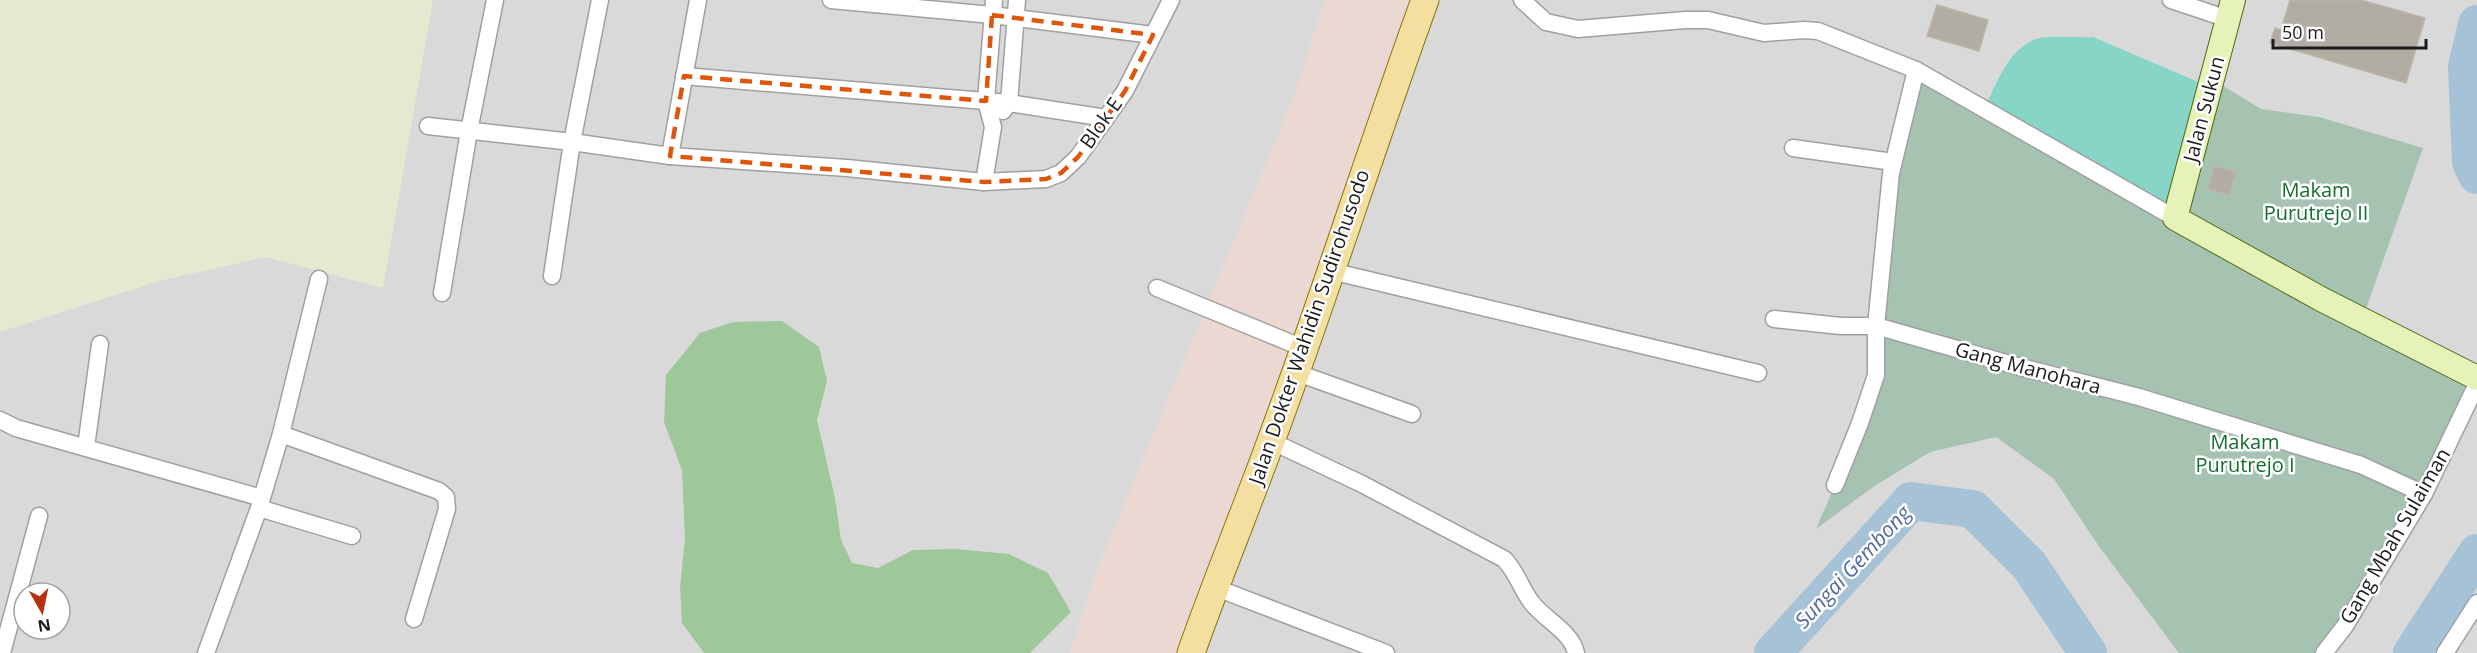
<svg xmlns="http://www.w3.org/2000/svg" width="2477" height="653" font-family="'Open Sans',sans-serif">
	<style>
		.residential { fill: #dad9d9; fill-rule: evenodd }
		.commercial { fill: #ecd8d2 }
		.farmland { fill: #e3eacf }
		.forest { fill: #9fc89a }
		.cemetery { fill: #a5c3b0 }
		.pitch { fill: #86d5c6 }
		.lines { fill: none; stroke-linecap: round; stroke-linejoin: round }
		.river { stroke: #a6c2d7; stroke-width: 38 }
		.building { fill: #b1ada5; stroke: #bdb4a6; stroke-width: 1.5 }
		.street-casing { stroke: #a0a0a0; stroke-width: 19 }
		.secondary-casing { stroke: #4c680e; stroke-width: 26 }
		.primary-casing { stroke: #87760d; stroke-width: 29 }
		.street { stroke: #fff; stroke-width: 16 }
		.secondary { stroke: #e5f3b9; stroke-width: 24 }
		.primary { stroke: #f3e0a1; stroke-width: 27 }
		.marked { fill: none; stroke: #de560d; stroke-width: 4.5; stroke-dasharray: 12 8; stroke-linejoin: round }
		.labels { text-anchor: middle; stroke-width: 5; stroke-linejoin: round; paint-order: stroke }
		.street-label { font-size: 20px; fill: #1c1c1c; stroke: #fff }
		.park-label { font-size: 20px; fill: #146f2e; stroke: #fff }
		.water-label { font-size: 21px; font-style: italic; fill: #516aa2; stroke: #fff }
	</style>
	<rect width="100%" height="100%" fill="#ecebe2"/>
	<path class="residential" d="M0 0H2477V653H0ZM24 593H60V629H24Z"/>
	<path class="commercial" d="M1325 0H1419L1192 653H1070L1099 565 1292 101Z"/>
	<path class="farmland" d="M0 0H433L383 288 266 257 159 281 0 332Z"/>
	<path class="forest" d="M782 321 819 347 827 381 817 420 835 498 841 540 852 563 878 568 913 550 955 549 1009 554 1048 573 1071 612 1030 653H704L682 623 680 587 685 539 682 470 664 422 666 375 700 333 733 322Z"/>
	<path class="cemetery" d="M1916 70 2175 218 2212 79 2261 109 2319 117 2423 148 2362 320 2477 378 2424 494 2324 653H2179L2098 545 2054 479 1996 437 1930 452 1873 487 1816 529 1845 462 1876 375 1878 296Z"/>
	<path class="pitch" d="M2093 37 2210 87 2175 218 1984 110C1995 86 2009 48 2036 39 2051 35 2077 38 2093 37Z"/>
	<g class="lines">
		<g class="river">
			<path d="M2477 24 2467 67 2471 162 2477 175"/>
			<path d="M1773 653 1911 501 1973 509 2029 565 2088 653"/>
			<path d="M2412 653 2477 553"/>
		</g>
	</g>
	<g class="building">
		<path d="M2290 0H2361L2425 18 2406 83 2270 43 2275 28 2281 30Z"/>
		<path d="M1937 5 1988 20 1979 51 1927 36Z"/>
		<path d="M2214 166 2236 172 2229 195 2208 189Z"/>
	</g>
	<g class="lines">
		<g class="street-casing">
			<g id="street">
				<path d="M831 0 992 15 1153 35"/>
				<path d="M1522 0 1546 22 1578 29 1685 20H1708L1764 33 1804 30 1818 31 1916 70 2175 218"/>
				<path d="M2171 0 2228 19"/>
				<path d="M1916 70 1891 173 1876 326 2013 365 2139 397 2361 465 2424 494"/>
				<path d="M684 76 1009 103 1106 118"/>
				<path d="M1003 111 1009 103 1017 0"/>
				<path d="M428 126 572 142 670 156 847 168 984 182 1046 179 1061 173 1078 157 1106 118 1125 91 1171 0"/>
				<path d="M1793 148 1893 162"/>
				<path d="M670 156 698 0"/>
				<path d="M984 182 993 127 986 101 994 0"/>
				<path d="M1331 271 1758 373"/>
				<path d="M552 276 572 142 600 0"/>
				<path d="M1157 288 1303 348"/>
				<path d="M442 293 469 131 495 0"/>
				<path d="M1774 319 1841 326H1876V375L1860 423 1835 485"/>
				<path d="M1295 372 1412 414"/>
				<path d="M0 420 16 428 262 498"/>
				<path d="M281 434 439 491 446 497 447 509 414 619"/>
				<path d="M1271 441 1362 484 1504 559C1517 572 1521 589 1532 603 1545 620 1572 632 1576 653"/>
				<path d="M86 447 100 344"/>
				<path d="M259 508 352 536"/>
				<path d="M1214 587 1386 653"/>
				<path d="M2 653 39 516"/>
				<path d="M206 653 259 508 281 434 319 279"/>
				<path d="M2324 653 2345 626 2424 494 2477 384"/>
				<path d="M2445 653 2477 603"/>
			</g>
		</g>
		<g class="secondary-casing">
			<path id="secondary" d="M2233 0 2175 218 2321 299 2477 378"/>
		</g>
		<g class="primary-casing">
			<path id="primary" d="M1191 653C1216 582 1245 512 1271 441 1325 295 1372 146 1425 0"/>
		</g>
		<use href="#street" class="street"/>
		<use href="#secondary" class="secondary"/>
		<use href="#primary" class="primary"/>
	</g>
	<path class="marked" d="M992 15 1153 35 1125 91 1078 157 1061 173 1046 179 984 182 670 156 684 76 986 101Z"/>
	<g class="labels">
		<g class="street-label">
			<text transform="translate(2204 109) rotate(-75)" y="7">Jalan Sukun</text>
			<text transform="translate(1101 123) rotate(-55)" y="7">Blok E</text>
			<text transform="translate(1309 327) rotate(-71)" y="7">Jalan Dokter Wahidin Sudirohusodo</text>
			<text transform="translate(2028 368) rotate(15)" y="7">Gang Manohara</text>
			<text transform="translate(2395 536) rotate(-60)" y="7">Gang Mbah Sulaiman</text>
		</g>
		<g class="park-label">
			<text x="2316" y="197">Makam<tspan x="2316" dy="23">Purutrejo II</tspan></text>
			<text x="2245" y="449">Makam<tspan x="2245" dy="23">Purutrejo I</tspan></text>
		</g>
		<g class="water-label">
			<text transform="translate(1853 567) rotate(-47)" y="7">Sungai Gembong</text>
		</g>
	</g>
	<g transform="translate(42 611) rotate(171)"><circle r="28" fill="#ffffff" stroke="#a4a4a4" stroke-width="1.5"/>
	<path d="M0-4.5L10 22L0 15L-10 22Z" fill="#b73111"/>
	<text y="-9" font-size="16" font-weight="bold" text-anchor="middle" fill="#1c1c1c">N</text>
	</g>
	<path d="M2273 39v9h153v-9" fill="none" stroke="#1c1c1c" stroke-width="3"/>
	<text x="2282" y="39" font-size="18" fill="#1c1c1c" stroke="#ffffff" stroke-width="4.5" paint-order="stroke">50 m</text>
</svg>
